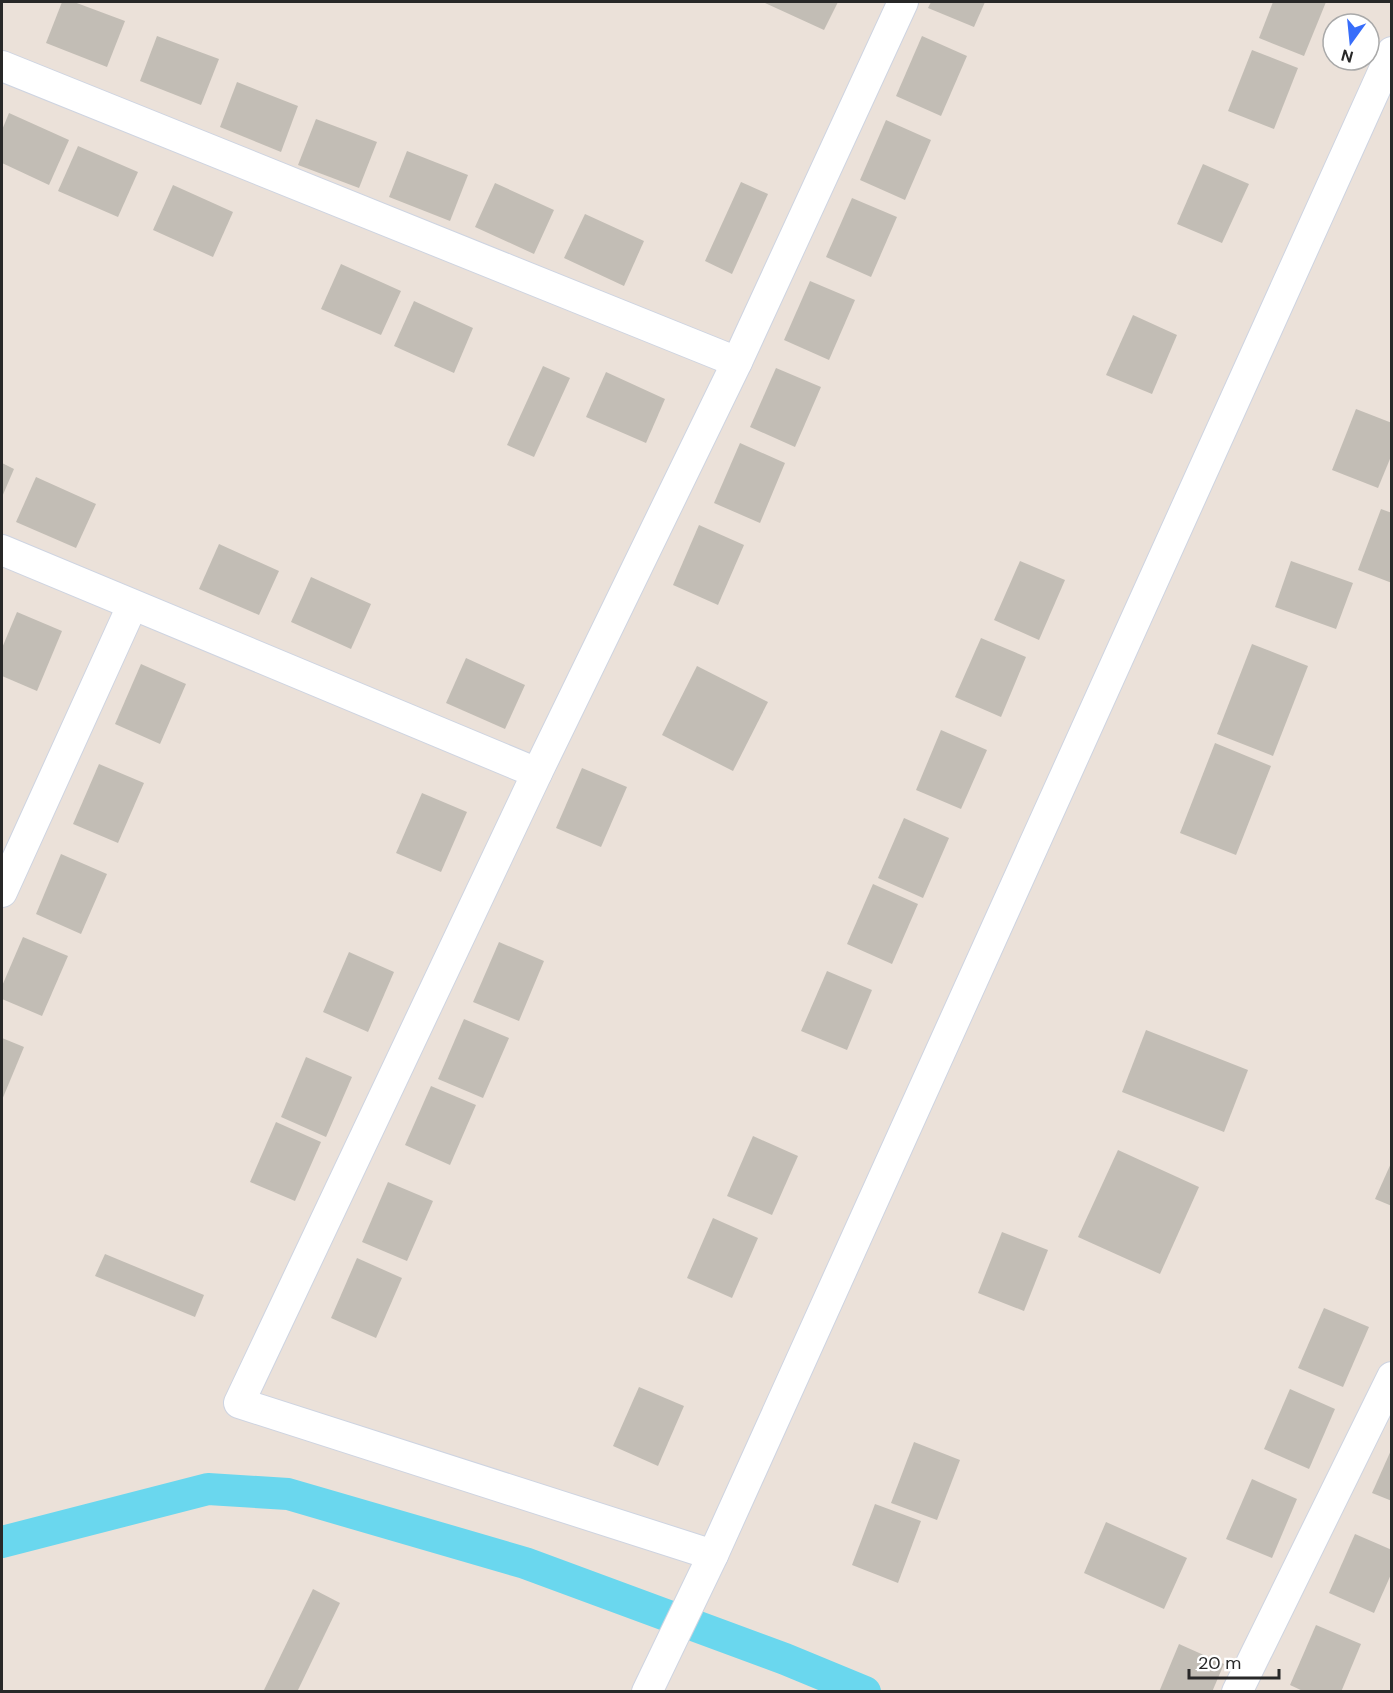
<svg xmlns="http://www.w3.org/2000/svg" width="1393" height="1693" font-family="'DM Sans',sans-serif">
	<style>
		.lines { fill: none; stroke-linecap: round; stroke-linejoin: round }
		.canal { stroke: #6ad7ee; stroke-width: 32 }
		.building { fill: #c2bdb5 }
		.street-casing { stroke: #ced4e1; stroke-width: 32 }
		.street { stroke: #fff; stroke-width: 30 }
	</style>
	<rect width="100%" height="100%" fill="#ebe1d9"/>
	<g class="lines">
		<path class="canal" d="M2 1542 208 1489 288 1494 525 1563 785 1659 865 1692"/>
	</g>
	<g class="building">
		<path d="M62 2H74L125 21 107 67 46 43Z"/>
		<path d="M766 2H838L824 30 765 3Z"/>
		<path d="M931 2H985L974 27 928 8Z"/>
		<path d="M1273 2H1326L1304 56 1259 38Z"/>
		<path d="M157 36 219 59 201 105 140 81Z"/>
		<path d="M922 36 967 56 941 116 896 96Z"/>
		<path d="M1252 50 1298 68 1274 129 1228 111Z"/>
		<path d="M237 82 298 106 281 152 220 127Z"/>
		<path d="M9 113 69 140 49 185 2 163V130Z"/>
		<path d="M316 119 377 142 359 188 298 165Z"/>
		<path d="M886 120 931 140 905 200 860 180Z"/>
		<path d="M78 146 138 172 118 217 58 191Z"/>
		<path d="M407 151 468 175 450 221 389 197Z"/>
		<path d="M1203 164 1249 184 1222 243 1177 224Z"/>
		<path d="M741 182 768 194 732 274 705 261Z"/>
		<path d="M495 183 554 210 534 254 475 227Z"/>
		<path d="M173 185 233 212 213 257 153 230Z"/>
		<path d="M852 198 897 217 871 277 826 257Z"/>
		<path d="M585 214 644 241 624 286 564 258Z"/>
		<path d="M341 264 401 291 381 335 321 309Z"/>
		<path d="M810 281 855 300 829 360 784 340Z"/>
		<path d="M414 301 473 328 454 373 394 346Z"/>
		<path d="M1133 315 1177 335 1152 394 1106 375Z"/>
		<path d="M543 366 570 378 534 457 507 445Z"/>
		<path d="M776 368 821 387 795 447 750 427Z"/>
		<path d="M606 372 665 399 646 443 586 417Z"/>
		<path d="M1356 409 1392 423V454L1378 488 1332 470Z"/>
		<path d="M740 443 785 463 760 523 714 503Z"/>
		<path d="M2 463 14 469 2 497Z"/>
		<path d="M36 477 96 504 76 548 16 522Z"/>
		<path d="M1381 509 1392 513V583L1358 570Z"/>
		<path d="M699 525 744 545 718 605 673 585Z"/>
		<path d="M219 544 279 571 259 615 199 589Z"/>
		<path d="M1020 561 1065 580 1039 640 994 620Z"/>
		<path d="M1291 561 1353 583 1336 629 1275 607Z"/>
		<path d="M311 577 371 604 351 649 291 622Z"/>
		<path d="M17 612 62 631 37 691 2 676V648Z"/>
		<path d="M981 638 1026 657 1001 717 955 697Z"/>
		<path d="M1252 644 1308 666 1273 756 1217 734Z"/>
		<path d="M466 658 525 685 505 729 446 703Z"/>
		<path d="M141 664 186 684 160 744 115 724Z"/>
		<path d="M697 666 768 702 733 771 662 735Z"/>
		<path d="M941 730 987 750 961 809 916 790Z"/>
		<path d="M1215 743 1271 766 1236 855 1180 833Z"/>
		<path d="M99 764 144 783 118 843 73 824Z"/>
		<path d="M582 768 627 787 601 847 556 828Z"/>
		<path d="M422 793 467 812 441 872 396 853Z"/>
		<path d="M904 818 949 838 923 898 878 878Z"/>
		<path d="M61 854 107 874 81 934 36 914Z"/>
		<path d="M873 884 918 904 892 964 847 944Z"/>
		<path d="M23 937 68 956 42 1016 2 999V986Z"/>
		<path d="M499 942 544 961 519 1021 473 1002Z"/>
		<path d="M349 952 394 972 368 1032 323 1012Z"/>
		<path d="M827 971 872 990 847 1050 801 1031Z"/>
		<path d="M464 1019 509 1038 483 1098 438 1079Z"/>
		<path d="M1146 1030 1248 1070 1224 1132 1122 1092Z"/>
		<path d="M2 1038 24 1047 2 1100Z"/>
		<path d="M306 1057 352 1077 326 1137 281 1117Z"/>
		<path d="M431 1086 476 1105 450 1165 405 1145Z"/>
		<path d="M276 1122 321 1142 295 1201 250 1182Z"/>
		<path d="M753 1136 798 1156 772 1215 727 1196Z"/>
		<path d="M1118 1150 1199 1187 1160 1274 1078 1237Z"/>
		<path d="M1392 1161V1206L1375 1199Z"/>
		<path d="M388 1182 433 1201 407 1261 362 1242Z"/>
		<path d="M713 1218 758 1238 732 1298 687 1278Z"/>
		<path d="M1002 1232 1048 1250 1024 1311 978 1293Z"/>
		<path d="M105 1254 204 1295 195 1317 95 1276Z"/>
		<path d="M357 1258 402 1278 376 1338 331 1318Z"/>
		<path d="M1324 1308 1369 1327 1343 1387 1298 1368Z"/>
		<path d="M639 1387 684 1406 658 1466 613 1446Z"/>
		<path d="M1290 1389 1335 1409 1309 1469 1264 1449Z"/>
		<path d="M914 1442 960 1460 937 1520 891 1503Z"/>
		<path d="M1392 1448V1501L1372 1493Z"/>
		<path d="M1252 1479 1297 1499 1272 1558 1226 1539Z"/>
		<path d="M875 1504 921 1521 898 1583 852 1565Z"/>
		<path d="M1106 1522 1187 1558 1164 1609 1084 1573Z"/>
		<path d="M1355 1534 1392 1550V1572L1374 1613 1329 1593Z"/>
		<path d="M313 1589 340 1603 297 1692H263Z"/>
		<path d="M1316 1625 1361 1644 1341 1692H1305L1290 1685Z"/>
		<path d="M1179 1644 1224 1664 1212 1692H1159Z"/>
	</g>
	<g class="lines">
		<g class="street-casing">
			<g id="street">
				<path d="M2 66 737 362"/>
				<path d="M2 550 537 773"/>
				<path d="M2 892 132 606"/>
				<path d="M713 1555 239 1403 537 773 737 362 903 2"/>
				<path d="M647 1692 713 1555 1392 52"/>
				<path d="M1237 1692 1392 1377"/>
			</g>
		</g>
		<use href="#street" class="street"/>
	</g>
	<rect width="1393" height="1693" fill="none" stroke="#282828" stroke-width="6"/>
	<g transform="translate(1351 42) rotate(195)"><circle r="28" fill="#ffffff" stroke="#a9a9a9" stroke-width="1.5"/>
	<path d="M0-4.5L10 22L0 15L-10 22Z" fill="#376dfa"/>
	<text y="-9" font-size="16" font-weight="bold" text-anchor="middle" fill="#282828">N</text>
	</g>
	<path d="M1189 1669v9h90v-9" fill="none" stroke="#282828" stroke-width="3"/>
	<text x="1198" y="1669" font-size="18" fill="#282828" stroke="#ffffff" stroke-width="4.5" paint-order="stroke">20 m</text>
</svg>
